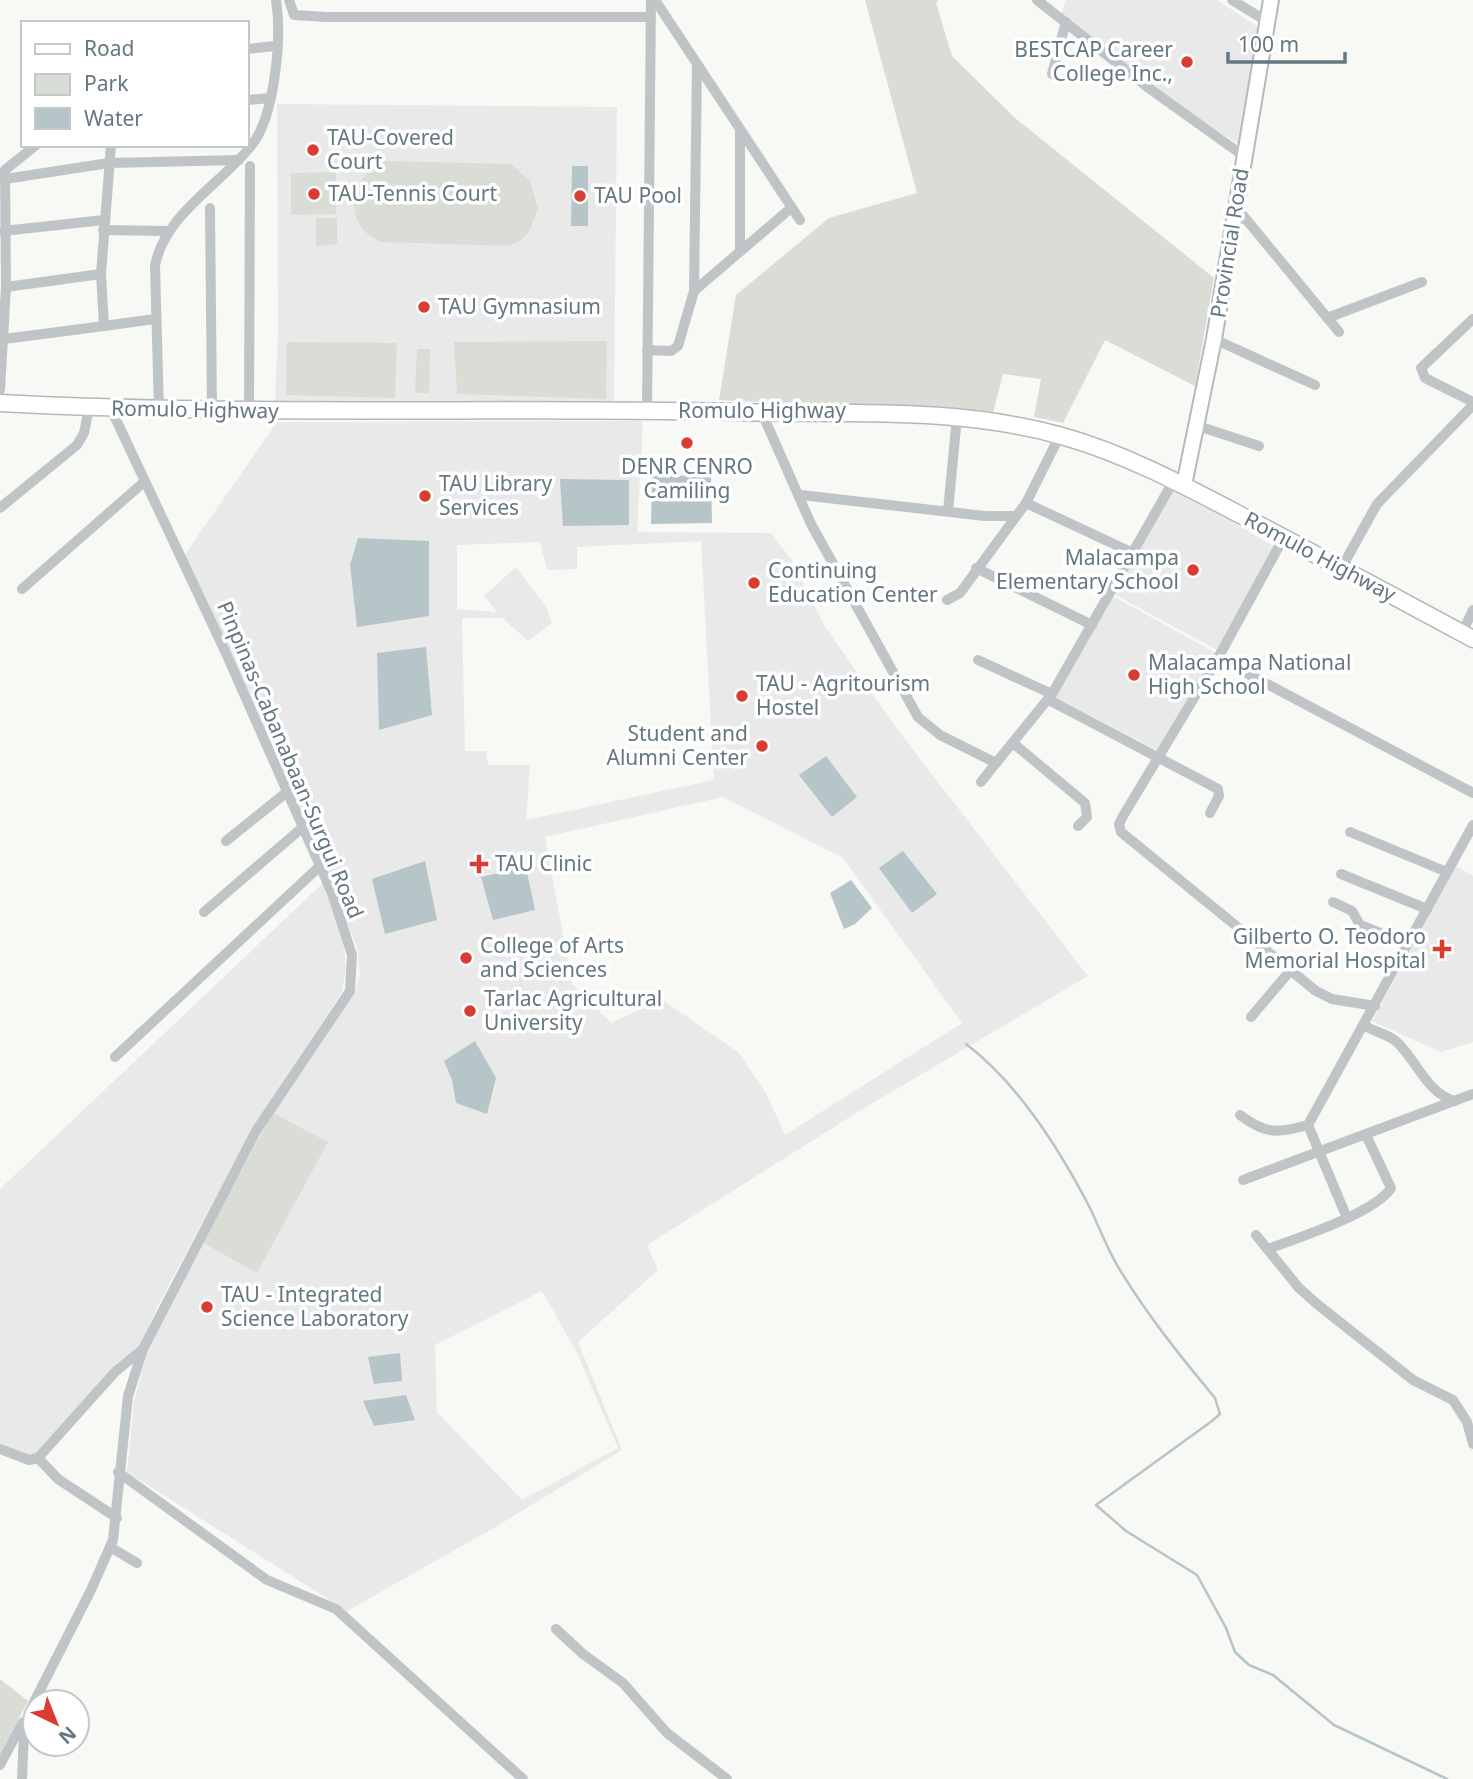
<svg xmlns="http://www.w3.org/2000/svg" width="1473" height="1779" font-family="'Noto Sans',sans-serif">
	<style>
		.built { fill: #e9e9e9; fill-rule: evenodd }
		.green { fill: #d9ddd5 }
		.water { fill: #b6c5c7 }
		.lines { fill: none; stroke-linecap: round; stroke-linejoin: round }
		.stream { stroke: #b6c5c7; stroke-width: 2.5 }
		.major-casing { stroke: #b3b9bc; stroke-width: 18 }
		.highway-casing { stroke: #b3b8ba; stroke-width: 19 }
		.minor { stroke: #bfc5c7; stroke-width: 10 }
		.major { stroke: #fff; stroke-width: 14 }
		.highway { stroke: #fff; stroke-width: 16 }
		.poi-dot { fill: #db3c32; stroke: #fff; stroke-width: 2.5 }
		.labels { text-anchor: middle; stroke-width: 7; stroke-linejoin: round; paint-order: stroke }
		.poi-label { font-size: 21px; fill: #64787f; stroke: #fff; text-anchor: start }
		.street-label { font-size: 21px; fill: #64787f; stroke: #fff }
	</style>
	<rect width="100%" height="100%" fill="#f8f8f5"/>
	<g class="built">
		<path d="M1066 0H1217L1261 29 1238 144 1162 95 1061 15Z"/>
		<path d="M277 104 617 107 614 403H275L278 330Z"/>
		<path d="M643 421 637 532 771 533 791 559 825 627 903 737 1088 976 861 1110 647 1245 658 1270 578 1342 622 1450 492 1529 347 1611 127 1472 134 1401 148 1349 257 1137 356 988 360 974 357 947 329 878 184 556 277 422ZM701 541 714 780 526 820 530 765H488L486 751H465L462 618H502L528 641 552 623 547 608 516 567 484 596 497 612 457 609V545L540 542 547 570 577 569V547ZM723 797 843 858 962 1023 785 1135 766 1093 738 1052 661 999 611 1023 572 984 545 837ZM542 1291 577 1353 618 1448 522 1500 437 1412 435 1345Z"/>
		<path d="M1172 487 1275 547 1217 650 1112 593Z"/>
		<path d="M1111 595 1216 653 1159 751 1052 696Z"/>
		<path d="M1456 866 1473 876V1042L1441 1052 1372 1021Z"/>
		<path d="M324 882 344 945 346 969 342 992 252 1130 158 1305 140 1348 38 1455 29 1456 0 1447V1189Z"/>
	</g>
	<g class="green">
		<path d="M865 0H939L936 3 952 56 1015 118 1214 278 1195 386 1105 340 1063 423 1034 417 1041 379 1003 374 993 413 719 400 736 295 829 218 917 193Z"/>
		<path d="M384 161 511 164 530 181 538 209 528 234 519 241 509 246 381 242C341 225 349 178 384 161Z"/>
		<path d="M336 172V214L291 215V173Z"/>
		<path d="M316 218H337V244L316 246Z"/>
		<path d="M607 341 606 399 457 394 454 342Z"/>
		<path d="M287 342 397 343 395 398 286 395Z"/>
		<path d="M417 349H430L429 393H415Z"/>
		<path d="M273 1113 328 1142 257 1273 202 1242Z"/>
		<path d="M0 1679 28 1701 0 1755Z"/>
	</g>
	<g class="water">
		<path d="M572 166H588V226H571Z"/>
		<path d="M711 475 712 523 651 524 652 476Z"/>
		<path d="M560 479 629 480V525L563 526Z"/>
		<path d="M358 538 429 541V616L357 627 350 565Z"/>
		<path d="M426 647 432 715 379 730 377 653Z"/>
		<path d="M826 756 857 797 832 817 799 775Z"/>
		<path d="M903 851 937 894 912 913 879 868Z"/>
		<path d="M425 861 437 920 385 934 372 879Z"/>
		<path d="M526 867 535 910 493 920 481 877Z"/>
		<path d="M851 880 872 908 855 924 844 929 830 893Z"/>
		<path d="M475 1041 496 1078 487 1114 456 1103 452 1080 444 1061Z"/>
		<path d="M400 1353 402 1381 374 1384 368 1357Z"/>
		<path d="M406 1395 415 1420 374 1426 363 1401Z"/>
	</g>
	<g class="lines">
		<path class="stream" d="M966 1044C1019 1084 1060 1150 1090 1208 1100 1229 1108 1251 1120 1270 1148 1316 1181 1357 1215 1398L1220 1414 1212 1421 1096 1505 1126 1531 1197 1575 1226 1628 1235 1652 1249 1665 1273 1675 1334 1725 1447 1779"/>
		<g class="major-casing">
			<path id="major" d="M1184 485 1214 339 1271 0"/>
		</g>
		<g class="highway-casing">
			<path id="highway" d="M0 403C245 416 490 407 735 412 844 415 955 406 1062 436 1129 455 1189 488 1250 520 1325 559 1399 599 1473 639"/>
		</g>
		<g class="minor">
			<path d="M289 0 294 15 326 17H650"/>
			<path d="M655 0 800 220"/>
			<path d="M1037 0 1150 89 1245 157"/>
			<path d="M1232 0 1268 22"/>
			<path d="M247 49 275 46"/>
			<path d="M1052 74 1066 22"/>
			<path d="M247 100 271 98"/>
			<path d="M740 131V251"/>
			<path d="M5 179 109 163 239 160"/>
			<path d="M1236 207 1339 332"/>
			<path d="M210 208 212 411"/>
			<path d="M103 230 167 231"/>
			<path d="M3 231 104 220"/>
			<path d="M6 287 101 274"/>
			<path d="M694 291 791 208"/>
			<path d="M1327 318 1422 282"/>
			<path d="M1473 319 1421 368 1425 378 1473 402"/>
			<path d="M104 326 155 319"/>
			<path d="M4 339 104 326 101 274 111 145"/>
			<path d="M1214 339 1315 385"/>
			<path d="M647 350 671 351 678 346 694 291 697 64"/>
			<path d="M0 390 6 287 5 170 36 145"/>
			<path d="M159 411 155 266C164 215 220 185 251 146 275 117 282 37 276 0"/>
			<path d="M249 411 250 166"/>
			<path d="M647 411 651 0"/>
			<path d="M762 413 811 524 918 717 940 735 996 763 1052 694 1174 480"/>
			<path d="M1195 425 1259 446"/>
			<path d="M801 495 985 516H1016"/>
			<path d="M1026 503 1131 552"/>
			<path d="M0 508 77 445 84 433 89 408"/>
			<path d="M948 511 957 417"/>
			<path d="M1284 537 1218 658 1123 816 1119 824 1121 832 1316 991 1332 999 1375 1006"/>
			<path d="M1342 567 1377 504 1473 405"/>
			<path d="M976 568 1092 625"/>
			<path d="M22 589 144 482"/>
			<path d="M947 600 960 593 1026 503 1060 435"/>
			<path d="M1462 633 1473 610"/>
			<path d="M1218 658 1473 793"/>
			<path d="M978 660 1052 694"/>
			<path d="M1049 700 1218 789 1219 796 1210 813"/>
			<path d="M1013 743 1085 803 1087 817 1078 826"/>
			<path d="M981 782 996 763"/>
			<path d="M1350 832 1447 872"/>
			<path d="M226 841 287 792"/>
			<path d="M1341 874 1427 909"/>
			<path d="M1333 902 1352 911 1360 925 1408 944"/>
			<path d="M204 912 303 827"/>
			<path d="M1251 1017 1290 971"/>
			<path d="M1364 1025C1375 1033 1388 1033 1398 1043 1417 1062 1428 1094 1455 1101"/>
			<path d="M115 1057 320 866"/>
			<path d="M1240 1115C1267 1135 1276 1133 1308 1125L1473 825"/>
			<path d="M1308 1125 1347 1218"/>
			<path d="M1243 1180 1473 1094"/>
			<path d="M1256 1235 1299 1288 1317 1304 1413 1380 1453 1400 1467 1422 1473 1444"/>
			<path d="M1268 1249C1298 1238 1375 1213 1391 1188L1366 1135"/>
			<path d="M0 1449 29 1460 38 1458 115 1372 143 1349"/>
			<path d="M38 1458 58 1479 117 1518"/>
			<path d="M118 1472 267 1580 336 1609 523 1779"/>
			<path d="M110 1547 137 1563"/>
			<path d="M556 1629 583 1654 623 1683 667 1733 727 1779"/>
			<path d="M0 1765 23 1722"/>
			<path d="M22 1779 24 1731 33 1704 91 1590 113 1540 128 1396 143 1349 256 1131 350 991 352 955 332 893 225 651 111 409"/>
		</g>
		<use href="#major" class="major"/>
		<use href="#highway" class="highway"/>
	</g>
	<g class="poi-dot">
		<circle cx="1187" cy="62" r="7"/>
		<circle cx="313" cy="150" r="7"/>
		<circle cx="314" cy="194" r="7"/>
		<circle cx="580" cy="196" r="7"/>
		<circle cx="424" cy="307" r="7"/>
		<circle cx="687" cy="443" r="7"/>
		<circle cx="425" cy="496" r="7"/>
		<circle cx="1193" cy="570" r="7"/>
		<circle cx="754" cy="583" r="7"/>
		<circle cx="1134" cy="675" r="7"/>
		<circle cx="742" cy="696" r="7"/>
		<circle cx="762" cy="746" r="7"/>
		<path d="M475.5 853.5h7v7h7v7h-7v7h-7v-7h-7v-7h7z"/>
		<path d="M1438.5 938.5h7v7h7v7h-7v7h-7v-7h-7v-7h7z"/>
		<circle cx="466" cy="958" r="7"/>
		<circle cx="470" cy="1011" r="7"/>
		<circle cx="207" cy="1307" r="7"/>
	</g>
	<g class="labels">
		<g class="poi-label">
			<text x="1173" y="57" text-anchor="end">BESTCAP Career<tspan x="1173" dy="24">College Inc.,</tspan></text>
			<text x="327" y="145">TAU-Covered<tspan x="327" dy="24">Court</tspan></text>
			<text x="328" y="201">TAU-Tennis Court</text>
			<text x="594" y="203">TAU Pool</text>
			<text x="438" y="314">TAU Gymnasium</text>
			<text x="687" y="474" text-anchor="middle">DENR CENRO<tspan x="687" dy="24">Camiling</tspan></text>
			<text x="439" y="491">TAU Library<tspan x="439" dy="24">Services</tspan></text>
			<text x="1179" y="565" text-anchor="end">Malacampa<tspan x="1179" dy="24">Elementary School</tspan></text>
			<text x="768" y="578">Continuing<tspan x="768" dy="24">Education Center</tspan></text>
			<text x="1148" y="670">Malacampa National<tspan x="1148" dy="24">High School</tspan></text>
			<text x="756" y="691">TAU - Agritourism<tspan x="756" dy="24">Hostel</tspan></text>
			<text x="748" y="741" text-anchor="end">Student and<tspan x="748" dy="24">Alumni Center</tspan></text>
			<text x="495" y="871">TAU Clinic</text>
			<text x="1426" y="944" text-anchor="end">Gilberto O. Teodoro<tspan x="1426" dy="24">Memorial Hospital</tspan></text>
			<text x="480" y="953">College of Arts<tspan x="480" dy="24">and Sciences</tspan></text>
			<text x="484" y="1006">Tarlac Agricultural<tspan x="484" dy="24">University</tspan></text>
			<text x="221" y="1302">TAU - Integrated<tspan x="221" dy="24">Science Laboratory</tspan></text>
		</g>
		<g class="street-label">
			<text transform="translate(1230 243) rotate(-81)" y="7">Provincial Road</text>
			<text transform="translate(195 410) rotate(1)" y="7">Romulo Highway</text>
			<text x="762" y="418">Romulo Highway</text>
			<text transform="translate(1320 557) rotate(28)" y="7">Romulo Highway</text>
			<text transform="translate(290 760) rotate(67)" y="7">Pinpinas-Cabanabaan-Surgui Road</text>
		</g>
	</g>
	<rect x="21" y="21" width="228" height="126" fill="#ffffff" stroke="#c1c9cc" stroke-width="2"/>
	<rect x="35" y="44" width="35" height="10" fill="#ffffff" stroke="#c1c9cc" stroke-width="2"/>
	<text x="84" y="56" font-size="21" fill="#64787f">Road</text>
	<rect x="35" y="74" width="35" height="21" fill="#d9ddd5" stroke="#c1c9cc" stroke-width="2"/>
	<text x="84" y="91" font-size="21" fill="#64787f">Park</text>
	<rect x="35" y="108" width="35" height="21" fill="#b6c5c7" stroke="#c1c9cc" stroke-width="2"/>
	<text x="84" y="126" font-size="21" fill="#64787f">Water</text>
	<g transform="translate(56 1723) rotate(137)"><circle r="33" fill="#ffffff" stroke="#c1c9cc" stroke-width="2"/>
	<path d="M0-5L12 26L0 18L-12 26Z" fill="#db3c32"/>
	<text y="-10" font-size="19" font-weight="bold" text-anchor="middle" fill="#64787f">N</text>
	</g>
	<path d="M1228 52v10h117v-10" fill="none" stroke="#64787f" stroke-width="3.5"/>
	<text x="1238" y="52" font-size="21" fill="#64787f" stroke="#ffffff" stroke-width="5" paint-order="stroke">100 m</text>
</svg>
